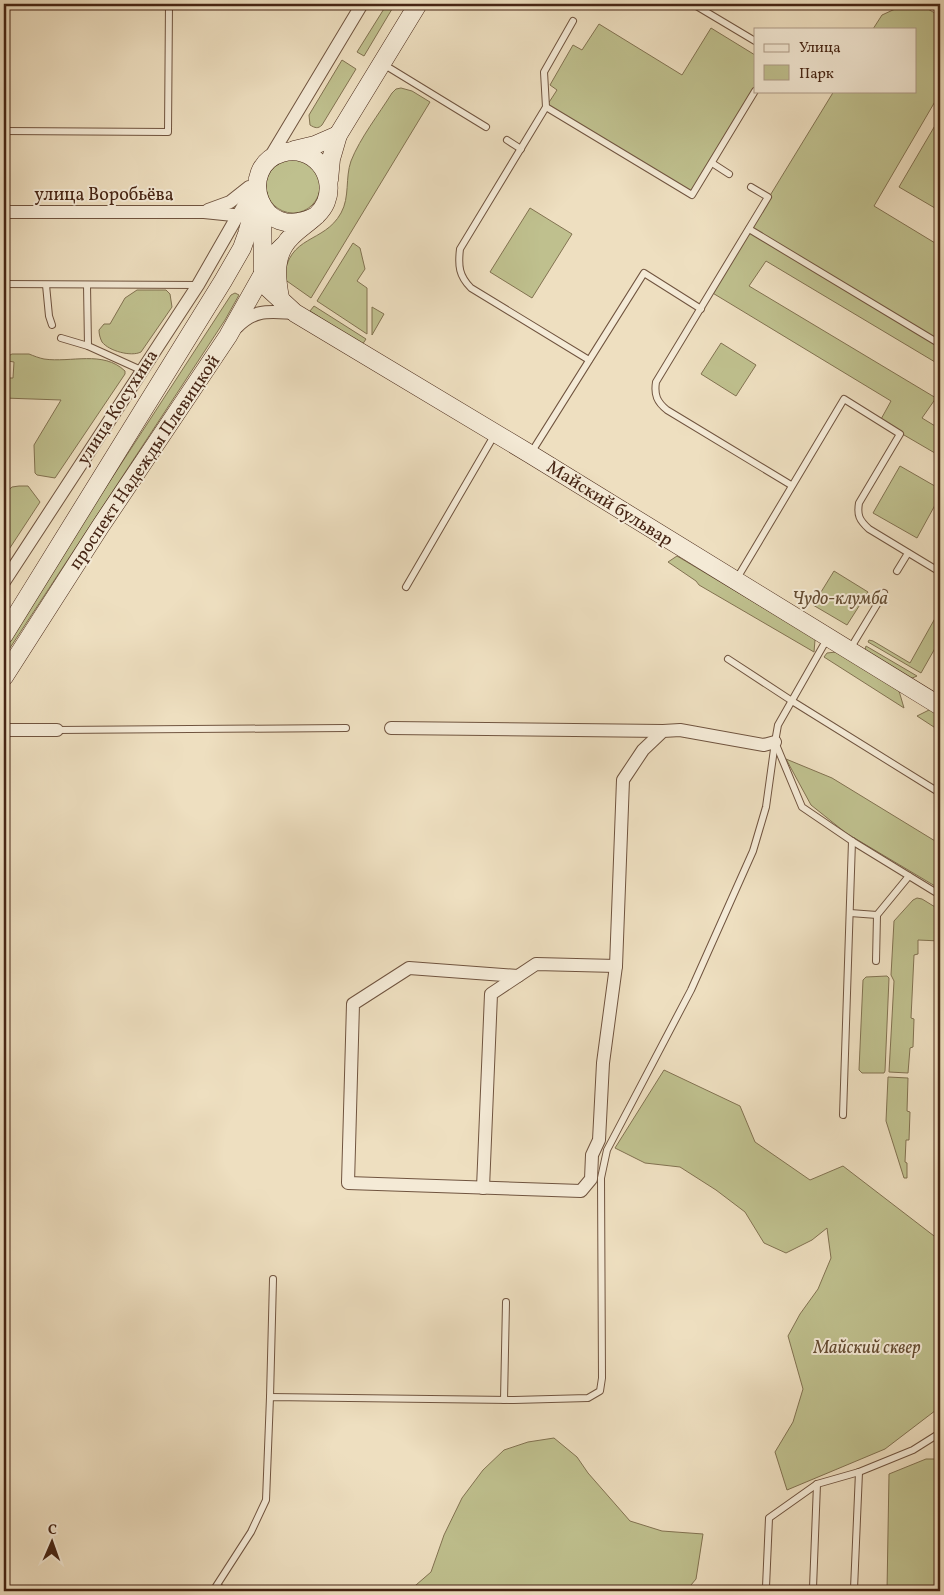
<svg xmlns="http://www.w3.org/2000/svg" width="944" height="1595" font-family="Vollkorn,serif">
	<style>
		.green { fill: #bfc08e; stroke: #827251 }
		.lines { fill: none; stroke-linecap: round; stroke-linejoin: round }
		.service-casing { stroke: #70543f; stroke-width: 8 }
		.minor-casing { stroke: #70543f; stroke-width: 14 }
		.secondary-casing { stroke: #462514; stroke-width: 19 }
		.service { stroke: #f4ead6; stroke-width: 6 }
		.minor { stroke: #f4ead6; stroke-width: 12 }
		.secondary { stroke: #f4ead6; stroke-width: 18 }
		.labels { text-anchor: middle; stroke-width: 4; stroke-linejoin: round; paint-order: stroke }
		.street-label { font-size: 18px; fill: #462514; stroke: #f4ead6 }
		.park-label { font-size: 18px; font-style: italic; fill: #644c32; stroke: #f4ead6 }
	</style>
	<rect width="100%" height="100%" fill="#eedfc0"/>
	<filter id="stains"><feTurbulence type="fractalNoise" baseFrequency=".004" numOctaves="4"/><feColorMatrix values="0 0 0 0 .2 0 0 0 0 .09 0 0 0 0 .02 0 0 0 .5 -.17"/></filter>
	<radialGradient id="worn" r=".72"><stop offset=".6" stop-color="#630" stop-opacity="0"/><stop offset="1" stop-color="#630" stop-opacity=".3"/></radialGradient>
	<g class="green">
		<path d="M387 4H395L364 56 357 52Z"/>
		<path d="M906 4H919L940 16V93L874 206 940 246V365L766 261 749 286 936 398 922 418 940 429V456L880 421 891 401 711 292 834 91H915V29H873L882 15Z"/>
		<path d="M599 24 682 75 711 28 755 55V90L692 195 546 107 557 90 550 85 573 45 582 50Z"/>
		<path d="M342 60 356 69 322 125C318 129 315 128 310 125L309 115Z"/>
		<path d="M401 88 412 91 430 102 311 298 284 279C288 234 324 244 341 213 350 197 345 178 351 161 360 138 379 114 392 93L396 89Z"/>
		<path d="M940 117V211L899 187Z"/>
		<circle cx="293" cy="186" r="27"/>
		<path d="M530 208 572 234 532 298 490 272Z"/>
		<path d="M353 243 360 248 365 269 357 281 367 288V334L317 301Z"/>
		<path d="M137 290H166L170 294 172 307 141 352C131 357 109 351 102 342 100 338 99 334 99 330L104 324H110L125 298Z"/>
		<path d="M235 293 239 295 225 320 4 657V645L24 613 231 295Z"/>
		<path d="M314 306 366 339 362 345 310 311Z"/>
		<path d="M372 307 384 314 372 335Z"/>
		<path d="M721 343 756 365 736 396 701 374Z"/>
		<path d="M29 354C34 356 39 358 44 359 71 363 103 350 125 371V374L55 478 37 475 35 473 34 445 61 400 4 398V378H13L14 362 8 361 4 358 12 354Z"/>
		<path d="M900 466 940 489V496L917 538 873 513Z"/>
		<path d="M19 486H28L40 502 4 557V494L12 487Z"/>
		<path d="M677 556 812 637 815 640 814 652 699 585 696 581 668 562Z"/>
		<path d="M834 571 868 592 847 625 813 605Z"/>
		<path d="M940 606V644L938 643 921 673 868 642 869 640 873 641 910 663 938 613 936 611Z"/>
		<path d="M866 646 917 676 910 679 865 650Z"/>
		<path d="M836 652 899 691 904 708 824 657 827 653Z"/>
		<path d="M931 709 940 715V731L917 716Z"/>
		<path d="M786 759 832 778 940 844V889L846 833 811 805Z"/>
		<path d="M917 898 922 899 940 910V941L918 940V954L914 955 911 1018 914 1019 913 1047 910 1048 908 1073 889 1072 894 981 891 975 894 921 913 900Z"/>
		<path d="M887 976 889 978 885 1071 884 1073H862L859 1070 863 980 866 977Z"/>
		<path d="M664 1070 740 1106 755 1142 810 1180 843 1166 938 1239 940 1238V1407L885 1449 787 1490 775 1452 793 1422 803 1389 788 1336 800 1314 818 1289 831 1258 827 1228 812 1240 786 1253 764 1243 745 1212 716 1190 680 1167 645 1163 615 1148Z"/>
		<path d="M888 1077 908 1078 907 1111 910 1112 909 1140H906L905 1162 907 1163V1178H904L886 1121Z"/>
		<path d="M554 1438 577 1457 588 1473 630 1521 662 1531 703 1534 696 1579 686 1591H409L431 1572 444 1535 462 1498 483 1470 504 1450 528 1442Z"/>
		<path d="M926 1459H940V1591H887L889 1474Z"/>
	</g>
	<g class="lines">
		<g class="service-casing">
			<g id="service">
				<path d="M81 4H169"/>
				<path d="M693 4 755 41"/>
				<path d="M573 21 544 72 546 107 460 249C458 266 459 276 471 288L589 360"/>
				<path d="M383 64 486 127"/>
				<path d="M546 107 692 195 755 91"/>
				<path d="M4 131 168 132 169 4"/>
				<path d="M507 140 521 149"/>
				<path d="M712 163 729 174"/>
				<path d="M751 187 768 197 656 382C654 395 657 402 667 410L791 485"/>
				<path d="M749 229 940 344"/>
				<path d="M4 284 197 285"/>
				<path d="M46 285 49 316 52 325"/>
				<path d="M87 285 88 346 141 370"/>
				<path d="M61 338 88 346"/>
				<path d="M531 453 644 273 701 309"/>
				<path d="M897 571 908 553"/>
				<path d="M736 580 844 399 900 434 859 503C857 515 859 520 869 529L940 572"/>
				<path d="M406 587 495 434"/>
				<path d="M827 639 778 725 775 742 802 807 852 841 940 895"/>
				<path d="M850 649 884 593"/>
				<path d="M728 659 792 701 940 793"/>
				<path d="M57 730 346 728"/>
				<path d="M850 913 877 915"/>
				<path d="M876 961 877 915 909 876"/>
				<path d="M843 1115 852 841"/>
				<path d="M270 1397 273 1279"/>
				<path d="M504 1400 506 1302"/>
				<path d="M217 1586 226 1591"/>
				<path d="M766 1587 769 1518 817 1484 859 1472 913 1450 940 1433"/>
				<path d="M813 1588 817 1484"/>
				<path d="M854 1589 859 1472"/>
				<path d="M213 1591 251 1532 266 1500 270 1397 514 1400 588 1398 600 1391 602 1378 601 1178 607 1150 691 990 753 851 766 807 775 742"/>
			</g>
		</g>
		<g class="minor-casing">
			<g id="minor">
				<path d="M269 159 362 4"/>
				<path d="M208 210 230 202 249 187"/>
				<path d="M4 212H204L243 216"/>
				<path d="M237 327C256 308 270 312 295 313"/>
				<path d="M4 582 198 285 257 182"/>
				<path d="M391 728 663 731"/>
				<path d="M4 730H57"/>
				<path d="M518 976 409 968 353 1004 348 1183 581 1191 591 1179 592 1155 599 1140 603 1063 616 966 623 780 643 750 663 731 680 730 764 745 775 742"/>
				<path d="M483 1188 491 994 536 964 616 966"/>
			</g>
		</g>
		<g class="secondary-casing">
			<g id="secondary">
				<path d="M294 150 315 145 338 135"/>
				<path d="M329 180 331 159 338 135 418 4"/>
				<path d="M262 205 263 272 269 289 295 313 530 454 940 706"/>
				<path d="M280 298C277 281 274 262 284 246 294 228 318 221 326 202 337 174 312 144 282 153 236 166 258 246 316 216"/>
				<path d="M4 635 223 281 242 248 247 234 255 205"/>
				<path d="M4 677 100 527 228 336 273 256 283 246"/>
			</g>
		</g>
		<use href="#service" class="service"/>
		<use href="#minor" class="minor"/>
		<use href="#secondary" class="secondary"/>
	</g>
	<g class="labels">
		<g class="street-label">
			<text x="104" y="200">улица Воробьёва</text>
			<text transform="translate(117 407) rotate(-57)" y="6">улица Косухина</text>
			<text transform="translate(144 462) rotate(-56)" y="6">проспект Надежды Плевицкой</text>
			<text transform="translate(610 503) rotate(32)" y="6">Майский бульвар</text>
		</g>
		<g class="park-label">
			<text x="840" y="604">Чудо-клумба</text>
			<text x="867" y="1353">Майский сквер</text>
		</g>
	</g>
	<rect width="944" height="1595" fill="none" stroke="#eedfc0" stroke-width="20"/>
	<rect x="5" y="5" width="934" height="1585" fill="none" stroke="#462514" stroke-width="2.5"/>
	<rect x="10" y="10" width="924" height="1575" fill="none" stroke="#462514"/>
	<rect x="754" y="28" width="162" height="65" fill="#f4ead6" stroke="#ae9b88"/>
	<rect x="764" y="44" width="25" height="8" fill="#f4ead6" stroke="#ae9b88"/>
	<text x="799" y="52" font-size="15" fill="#462514">Улица</text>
	<rect x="764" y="65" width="25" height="15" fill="#bfc08e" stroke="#ae9b88"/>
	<text x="799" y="78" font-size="15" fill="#462514">Парк</text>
	<g transform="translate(52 1542) rotate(2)" stroke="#f4ead6" stroke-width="4" paint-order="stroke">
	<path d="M0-4L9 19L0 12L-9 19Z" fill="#462514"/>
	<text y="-8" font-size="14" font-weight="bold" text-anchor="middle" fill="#462514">С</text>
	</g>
	<rect width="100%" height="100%" filter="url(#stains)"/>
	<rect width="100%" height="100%" fill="url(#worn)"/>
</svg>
